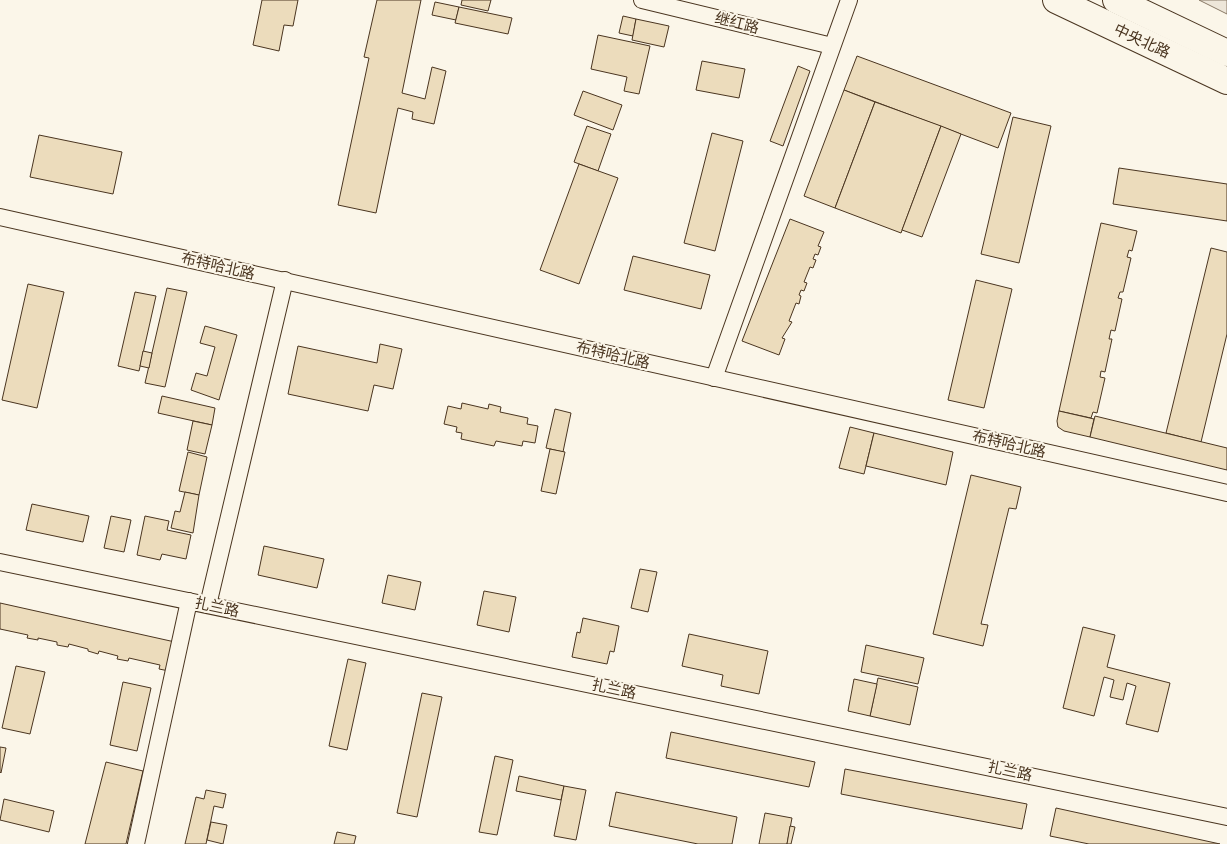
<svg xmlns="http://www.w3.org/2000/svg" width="1227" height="844" font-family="Barlow,'Noto Sans SC',sans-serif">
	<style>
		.green { fill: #ede6d9; stroke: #887966 }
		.building { fill: #ecdcbc; stroke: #4a3520 }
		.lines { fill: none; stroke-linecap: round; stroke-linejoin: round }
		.minor-casing { stroke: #4a3520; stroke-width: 18 }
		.primary-casing { stroke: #4a3520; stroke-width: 28 }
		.minor { stroke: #fbf6e9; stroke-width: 16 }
		.primary { stroke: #fbf6e9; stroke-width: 26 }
		.labels { text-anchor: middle; stroke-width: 4; stroke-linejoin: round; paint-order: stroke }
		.street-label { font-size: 15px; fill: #4a3520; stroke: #fbf6e9 }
	</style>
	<rect width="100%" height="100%" fill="#fbf6e9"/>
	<path class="green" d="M1199 0H1227V14Z"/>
	<g class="building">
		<path d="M262 0H298L293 26 284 25 279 51 253 45Z"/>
		<path d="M377 0H421L402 93 425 99 432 67 446 71 434 124 412 119 413 112 398 108 376 213 338 205 369 58 364 57Z"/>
		<path d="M462 0H491L488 11 461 5Z"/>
		<path d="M435 2 459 7 456 20 432 15Z"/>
		<path d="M459 7 512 18 508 34 455 23Z"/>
		<path d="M623 16 636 19 633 36 619 33Z"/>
		<path d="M636 19 669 26 664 47 632 40Z"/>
		<path d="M598 35 650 46 639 94 624 91 627 77 591 69Z"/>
		<path d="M857 56 1011 113 998 148 844 90Z"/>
		<path d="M702 61 745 69 739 98 696 90Z"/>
		<path d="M798 66 810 71 783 146 770 141Z"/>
		<path d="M844 90 875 102 835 208 804 196Z"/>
		<path d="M583 91 622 105 613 130 574 115Z"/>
		<path d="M875 102 941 126 901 233 835 208Z"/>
		<path d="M1013 117 1051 126 1019 263 981 254Z"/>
		<path d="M587 126 611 134 598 171 574 162Z"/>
		<path d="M941 126 961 134 922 237 902 230Z"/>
		<path d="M712 133 743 141 715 251 684 243Z"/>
		<path d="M39 135 122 152 113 194 30 177Z"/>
		<path d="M579 164 618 178 579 284 540 270Z"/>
		<path d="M1119 168 1227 184V221L1113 204Z"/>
		<path d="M790 219 824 232 818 246 821 247 818 255 815 254 813 259 816 260 813 268 810 267 804 282 807 283 804 291 801 290 799 295 801 296 799 304 796 303 789 321 792 322 782 338 785 339 779 355 742 341Z"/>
		<path d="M1101 223 1137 231 1132 251 1129 250 1127 257 1131 258 1123 292H1120L1118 298 1122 299 1115 331 1111 330 1109 339H1112L1105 372 1101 371 1100 377 1105 378 1097 413 1093 412 1091 418 1059 411Z"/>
		<path d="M1211 248 1227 252V334L1201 442 1166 433Z"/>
		<path d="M633 256 710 275 701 309 624 290Z"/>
		<path d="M976 280 1012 289 984 408 948 400Z"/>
		<path d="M28 284 64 292 37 408 2 400Z"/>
		<path d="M167 288 187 292 165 387 145 383Z"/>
		<path d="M135 292 156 296 139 371 118 366Z"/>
		<path d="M205 326 237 335 219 400 191 390 196 373 207 376 215 347 200 343Z"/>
		<path d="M380 344 402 349 393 389 374 385 368 411 288 394 298 346 377 363Z"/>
		<path d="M143 351 152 353 149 368 140 366Z"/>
		<path d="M162 396 215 408 212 425 158 413Z"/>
		<path d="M462 403 488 409 489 404 501 407 500 412 528 418 527 424 538 426 535 443 523 441 522 446 496 441 494 446 461 439 462 433 456 432 457 427 444 424 448 406 461 409Z"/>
		<path d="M555 409 571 413 563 452 546 448Z"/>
		<path d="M1059 411 1094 419 1090 437 1064 431 1058 427 1057 421Z"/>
		<path d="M1095 416 1227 448V470L1090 437Z"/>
		<path d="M193 421 212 425 205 454 187 450Z"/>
		<path d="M850 427 874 433 864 474 839 468Z"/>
		<path d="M874 433 953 452 946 485 866 466Z"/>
		<path d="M550 449 565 452 556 494 541 491Z"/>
		<path d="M188 452 207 457 199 495 179 491Z"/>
		<path d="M971 475 1021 487 1016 509 1009 508 981 624 988 625 983 646 933 634Z"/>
		<path d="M185 492 199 495 193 533 171 528 175 511 180 512Z"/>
		<path d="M32 504 89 516 83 542 26 530Z"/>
		<path d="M111 516 131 520 124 552 104 548Z"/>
		<path d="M145 516 169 521 167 530 191 535 186 559 162 554 160 560 137 555Z"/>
		<path d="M264 546 324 559 317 588 258 575Z"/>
		<path d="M640 569 657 572 648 612 631 608Z"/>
		<path d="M388 575 421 582 415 610 382 603Z"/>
		<path d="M484 591 516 597 509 632 477 625Z"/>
		<path d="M0 603 175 642 169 671 159 669 160 665 129 658 128 661 117 659 118 656 99 651 98 654 88 651V649L69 644 68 647 57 645V642L38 638V640L27 638 28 635 0 629Z"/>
		<path d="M583 618 619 626 614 652 610 651 607 664 572 657 577 632 580 633Z"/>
		<path d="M1083 627 1115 635 1107 667 1170 683 1158 732 1126 724 1136 686 1127 683 1123 700 1110 697 1114 680 1104 677 1094 716 1063 708Z"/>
		<path d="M689 634 768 651 759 694 721 686 723 675 682 666Z"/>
		<path d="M866 645 924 658 918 684 861 672Z"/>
		<path d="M348 659 366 663 347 750 329 746Z"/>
		<path d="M16 666 45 672 30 734 2 728Z"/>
		<path d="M878 678 918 687 910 725 870 716Z"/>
		<path d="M854 679 877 684 870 716 848 711Z"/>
		<path d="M123 682 151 688 137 751 110 745Z"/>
		<path d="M422 693 442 697 417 817 397 813Z"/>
		<path d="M671 732 815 762 809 787 666 758Z"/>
		<path d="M0 747 6 748 1 773 0 772Z"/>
		<path d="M495 756 513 760 497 835 479 832Z"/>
		<path d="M106 762 143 771 126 844H85Z"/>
		<path d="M845 769 1027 804 1022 829 841 794Z"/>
		<path d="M519 776 564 786 561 800 516 791Z"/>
		<path d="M564 786 586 790 576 840 554 836Z"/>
		<path d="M206 790 226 794 223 808 214 806 206 844H185L196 797 204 799Z"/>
		<path d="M616 792 737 817 732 844H698L609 826Z"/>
		<path d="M4 799 54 811 49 832 0 820Z"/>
		<path d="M1056 808 1220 844H1089L1050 836Z"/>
		<path d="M765 813 792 818 787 844H759Z"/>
		<path d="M211 822 227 825 223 844 207 840Z"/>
		<path d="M790 826 795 827 791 844H787Z"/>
		<path d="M337 832 356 836 354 844H334Z"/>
	</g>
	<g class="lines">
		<g class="minor-casing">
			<g id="minor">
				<path d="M642 0 832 46"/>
				<path d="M0 217 1227 493"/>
				<path d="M714 378 849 0"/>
				<path d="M0 562 1227 817"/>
				<path d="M208 605 285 280"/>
				<path d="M136 844 189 601"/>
			</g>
		</g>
		<g class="primary-casing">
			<g id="primary">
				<path d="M1056 0 1227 81"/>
				<path d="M1116 0 1227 53"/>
			</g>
		</g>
		<use href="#minor" class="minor"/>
		<use href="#primary" class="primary"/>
	</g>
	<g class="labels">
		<g class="street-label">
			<text transform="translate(737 23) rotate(14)" y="5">继红路</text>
			<text transform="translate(1142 41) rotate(25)" y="5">中央北路</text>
			<text transform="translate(218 266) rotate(13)" y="5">布特哈北路</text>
			<text transform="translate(613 355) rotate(13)" y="5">布特哈北路</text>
			<text transform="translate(1009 444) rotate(13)" y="5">布特哈北路</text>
			<text transform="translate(217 607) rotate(12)" y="5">扎兰路</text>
			<text transform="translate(614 689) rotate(12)" y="5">扎兰路</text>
			<text transform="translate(1010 771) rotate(12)" y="5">扎兰路</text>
		</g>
	</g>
</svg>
